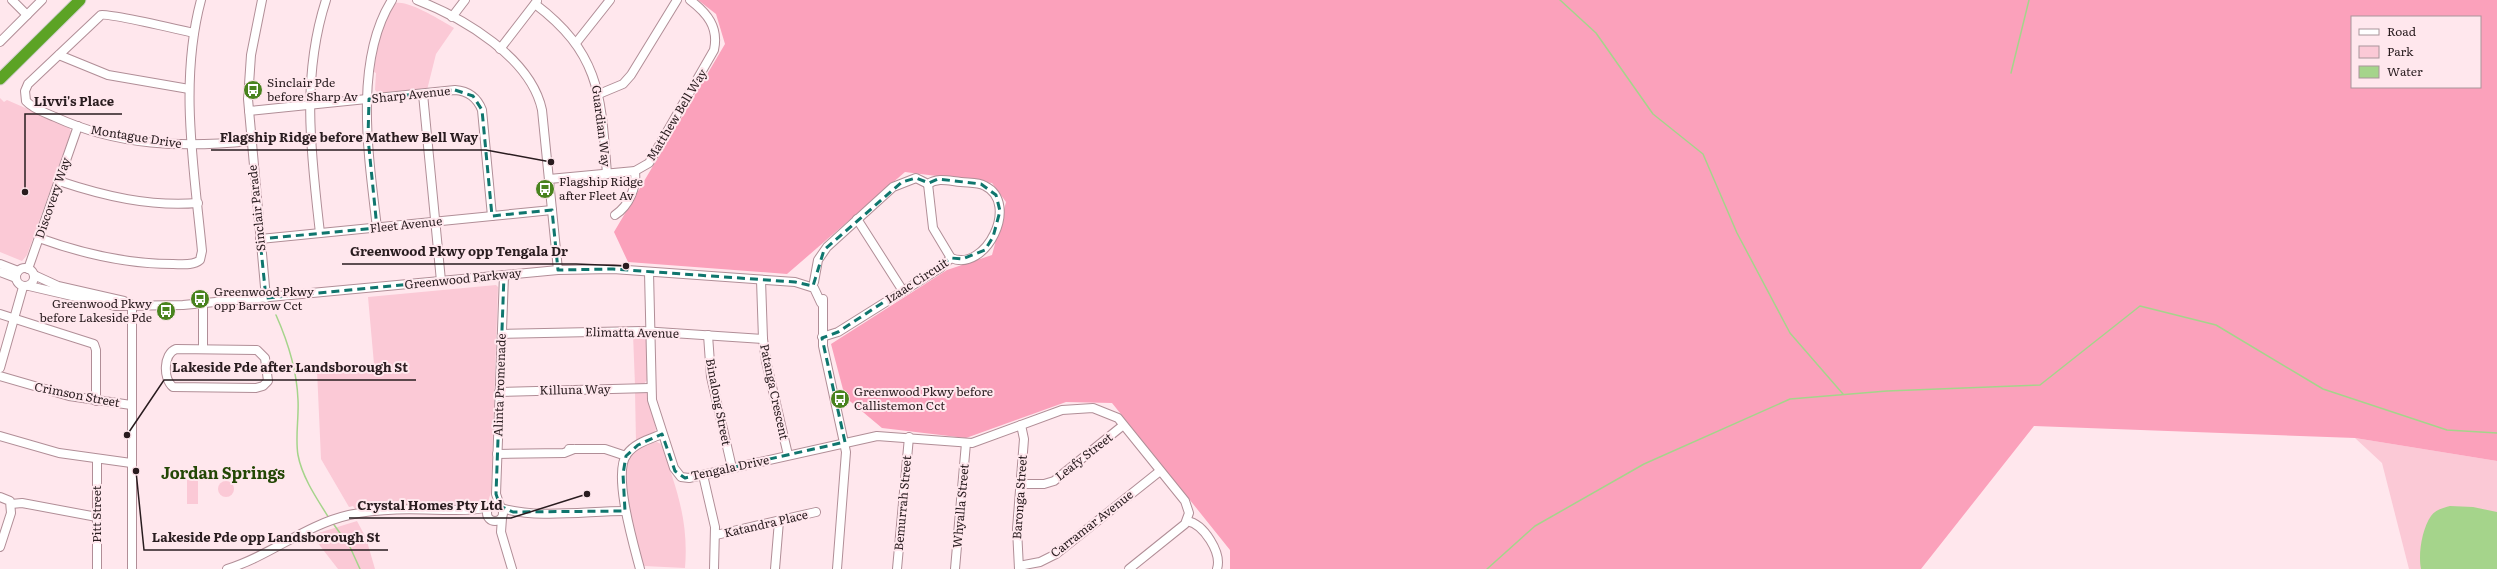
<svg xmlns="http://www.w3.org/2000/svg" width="2497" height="569" font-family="Literata,serif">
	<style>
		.green { fill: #fbc9d6 }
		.forest { fill: #fba1bb; fill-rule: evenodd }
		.water { fill: #a5d48b }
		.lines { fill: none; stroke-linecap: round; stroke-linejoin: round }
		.stream { stroke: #a5d48b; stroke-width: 1.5 }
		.minor-casing { stroke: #b18e97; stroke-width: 10 }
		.highway-casing { stroke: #d4d2d2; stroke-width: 13 }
		.minor { stroke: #fff; stroke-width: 8 }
		.highway { stroke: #5ca325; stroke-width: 11 }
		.marked { fill: none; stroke: #0f766e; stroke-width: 3; stroke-dasharray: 8 5; stroke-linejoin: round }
		.labels { text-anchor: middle; stroke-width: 4; stroke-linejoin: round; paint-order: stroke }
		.poi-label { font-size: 12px; fill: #291c1f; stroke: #ffe7ed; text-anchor: start }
		.street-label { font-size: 12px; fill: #291c1f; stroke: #ffe7ed }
		.district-label { font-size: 16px; font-weight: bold; fill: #234705; stroke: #ffe7ed }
		.leader { fill: none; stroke: #291c1f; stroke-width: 1.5 }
		.callout-dot { fill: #291c1f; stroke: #ffe7ed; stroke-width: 1.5 }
		.callout-label { font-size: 13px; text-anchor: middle; font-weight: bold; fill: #291c1f; stroke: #ffe7ed; stroke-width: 4; stroke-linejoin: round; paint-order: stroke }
	</style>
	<rect width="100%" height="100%" fill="#ffe7ed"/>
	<g class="green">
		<path d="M396 3C408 0 441 20 454 28L436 54 427 90 397 93V91L378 93 375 90 376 73 374 72C376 54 382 15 396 3Z"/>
		<path d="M0 98 4 102 7 100 69 127 71 132 27 255 22 261 0 252Z"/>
		<path d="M496 285 498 287 491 492 488 502 480 507 391 506 355 509 353 506 349 507 321 459 317 370 374 364 368 297Z"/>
		<path d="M633 334 645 335 646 339 647 380 643 385H635Z"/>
		<path d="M635 391 645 392 648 394 656 429 654 434 636 442Z"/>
		<path d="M2355 438 2497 461V569H2409L2382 463Z"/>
		<path d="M657 442 661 444C676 487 689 520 685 568L644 566C634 551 620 475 629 458 633 450 647 443 657 442Z"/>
		<rect x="187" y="480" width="11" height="24"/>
		<circle cx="226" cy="489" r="8"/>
		<path d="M357 521 366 538 375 569H338L314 538 315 534Z"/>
	</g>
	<path class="forest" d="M698 0H2497V461L2355 438 2034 426 1921 569H1230V550L1112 403 1066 402 966 438 882 428 845 397 831 344 947 270 992 255 1006 202 992 183 905 172 787 274 628 262 614 232 725 44 716 14ZM2352 17H2480V87H2352Z"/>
	<path class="water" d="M2450 506 2473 507 2497 512V569H2421C2418 554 2422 529 2431 516 2435 510 2443 508 2450 506Z"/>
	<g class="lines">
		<g class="stream">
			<path d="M1560 0 1596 33 1653 114 1703 154 1737 233 1790 333 1843 394"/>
			<path d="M2011 73 2029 0"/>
			<path d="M276 315C288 342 297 370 298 400 299 418 295 438 298 455 302 477 317 499 329 518"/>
			<path d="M332 522 350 547 360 569"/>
			<path d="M1487 569 1535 526 1644 464 1790 399 1887 391 2040 385 2140 306 2216 325 2323 389 2447 430 2497 433"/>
		</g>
		<g class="minor-casing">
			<g id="minor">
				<path d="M12 0 27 15"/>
				<path d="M262 0 251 55 248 99 266 298"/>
				<path d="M417 0C464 18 531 58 542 110L558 270"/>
				<path d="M535 4C601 54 601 97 607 174"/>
				<path d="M452 17 465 0"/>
				<path d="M194 33C181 30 107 13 101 15L28 84 25 91 26 101C33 109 46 113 55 117 118 146 183 148 250 141"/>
				<path d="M0 42 42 0"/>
				<path d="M576 43 610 0"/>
				<path d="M500 49 537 1"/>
				<path d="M59 55 108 75 189 89"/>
				<path d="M423 94 441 281"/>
				<path d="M599 94 623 84 631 75 677 0"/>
				<path d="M249 111 455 90C468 91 477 97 482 110L492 216"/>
				<path d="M549 179 635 171 649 163 714 50C719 27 707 13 690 0"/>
				<path d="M59 181C104 196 150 207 198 203"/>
				<path d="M928 184 933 228 951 258"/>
				<path d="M615 215C629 206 637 187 635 171"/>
				<path d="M857 219 903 291"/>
				<path d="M377 228C369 159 353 61 392 0"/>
				<path d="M320 233C311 154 301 77 326 0"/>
				<path d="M39 238C83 254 126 264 173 264 181 264 193 266 200 260L202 251C194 168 179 82 201 0"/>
				<path d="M260 239 552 210"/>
				<path d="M0 264 18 271"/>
				<circle cx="25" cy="277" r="9"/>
				<path d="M28 269 78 126"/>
				<path d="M0 272 16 278"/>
				<path d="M649 272 652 400 674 468 681 477 689 478 877 436 972 443 1062 410 1093 408 1118 418 1185 501 1189 513 1185 524 1129 569"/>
				<path d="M34 275 58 286 124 301 132 305"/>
				<path d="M761 280 763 339 766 361 788 455"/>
				<path d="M814 282 818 260 827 247 893 187 916 178 928 184C938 177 949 181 961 182 969 183 978 182 985 186 1020 203 986 273 951 258L940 268 838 332 822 337"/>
				<path d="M29 286 115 306 183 305 558 270 613 269 795 282 814 288 821 303"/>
				<path d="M823 299V346L846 452 837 569"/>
				<path d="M203 304V349"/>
				<path d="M0 314 94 344 96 350V401"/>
				<path d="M502 334 642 331 763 339"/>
				<path d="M708 335 711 377 732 468"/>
				<path d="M176 349 257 350 265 358 268 381 263 386 256 388 173 387C163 379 163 354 176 349Z"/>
				<path d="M0 368 23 287"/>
				<path d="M0 376 69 396 131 405"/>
				<path d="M499 392 650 388"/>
				<path d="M0 436 59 453 131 463"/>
				<path d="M569 449H605L626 456"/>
				<path d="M497 454 564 453 574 449"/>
				<path d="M97 459V569"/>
				<path d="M703 475 715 527 714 569"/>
				<path d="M1020 484H1044L1054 481 1121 427"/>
				<path d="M0 497 10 501 11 513 0 547"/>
				<path d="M11 504 22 503 97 517"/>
				<circle cx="495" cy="513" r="8"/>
				<path d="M500 506 496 494 504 275"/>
				<path d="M501 508C538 519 587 511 625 511"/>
				<path d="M502 518 501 532 512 569"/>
				<path d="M1187 521C1204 524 1222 553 1217 569"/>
				<path d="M716 535 816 512"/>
				<path d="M1019 566 1040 562 1056 554 1160 471"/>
				<path d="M132 569V305"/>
				<path d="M227 569C270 556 305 525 349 515 380 508 413 509 444 510 459 510 473 511 489 507"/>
				<path d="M640 569C634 546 612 473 627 454 635 443 650 439 662 434"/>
				<path d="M775 569 779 521"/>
				<path d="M897 569 909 437"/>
				<path d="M955 569 966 443"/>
				<path d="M1019 569 1017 529 1024 439 1021 425"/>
			</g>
		</g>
		<g class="highway-casing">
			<path id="highway" d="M0 79 80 0"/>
		</g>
		<use href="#minor" class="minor"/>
		<use href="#highway" class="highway"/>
	</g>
	<path class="marked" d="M455 90 473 96 482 110 492 216 552 210 558 270 613 269 795 282 813 286 824 250 902 182 916 178 929 183 938 179 981 184 996 195 1000 211 993 237 985 250 962 259 951 258 838 332 822 338 845 442 685 478 675 471 662 434 638 445 626 456 623 474 625 511 513 512 500 506 496 494 504 275 266 298 260 239 377 228 368 138 369 99Z"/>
	<defs>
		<g id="bus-disc" transform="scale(1)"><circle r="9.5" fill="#49831e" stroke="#ffe7ed"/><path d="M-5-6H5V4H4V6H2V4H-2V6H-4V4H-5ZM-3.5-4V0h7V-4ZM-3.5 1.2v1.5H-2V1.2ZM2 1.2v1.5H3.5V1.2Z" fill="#fff"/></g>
	</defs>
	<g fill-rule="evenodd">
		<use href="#bus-disc" x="253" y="90"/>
		<use href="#bus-disc" x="545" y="189"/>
		<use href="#bus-disc" x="200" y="299"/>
		<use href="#bus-disc" x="166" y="311"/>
		<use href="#bus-disc" x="840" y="399"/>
	</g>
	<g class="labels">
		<g class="poi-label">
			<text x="267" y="87">Sinclair Pde<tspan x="267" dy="14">before Sharp Av</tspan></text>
			<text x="559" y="186">Flagship Ridge<tspan x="559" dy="14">after Fleet Av</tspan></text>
			<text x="214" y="296">Greenwood Pkwy<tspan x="214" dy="14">opp Barrow Cct</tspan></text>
			<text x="152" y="308" text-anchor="end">Greenwood Pkwy<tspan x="152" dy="14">before Lakeside Pde</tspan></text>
			<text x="854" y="396">Greenwood Pkwy before<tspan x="854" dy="14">Callistemon Cct</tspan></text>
		</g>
		<g class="street-label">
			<text transform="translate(411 95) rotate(-6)" y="4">Sharp Avenue</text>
			<text transform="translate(677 115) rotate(-59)" y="4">Matthew Bell Way</text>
			<text transform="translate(601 126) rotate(83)" y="4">Guardian Way</text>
			<text transform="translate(136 137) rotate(9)" y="4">Montague Drive</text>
			<text transform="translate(53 198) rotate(-71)" y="4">Discovery Way</text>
			<text transform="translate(257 208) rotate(-96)" y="4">Sinclair Parade</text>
			<text transform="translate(406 225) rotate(-6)" y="4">Fleet Avenue</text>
			<text transform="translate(463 279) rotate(-6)" y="4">Greenwood Parkway</text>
			<text transform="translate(917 281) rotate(-33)" y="4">Izaac Circuit</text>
			<text transform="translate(632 333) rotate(1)" y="4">Elimatta Avenue</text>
			<text transform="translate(500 385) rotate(-88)" y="4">Alinta Promenade</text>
			<text transform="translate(575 390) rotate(-1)" y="4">Killuna Way</text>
			<text transform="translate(774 392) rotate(78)" y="4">Patanga Crescent</text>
			<text transform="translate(77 395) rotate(11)" y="4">Crimson Street</text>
			<text transform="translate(718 402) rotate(79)" y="4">Binalong Street</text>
			<text transform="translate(1084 457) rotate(-38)" y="4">Leafy Street</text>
			<text transform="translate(730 468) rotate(-12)" y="4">Tengala Drive</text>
			<text transform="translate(1020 497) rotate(-86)" y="4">Baronga Street</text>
			<text transform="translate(903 503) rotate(-85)" y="4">Bemurrah Street</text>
			<text transform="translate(961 506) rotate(-85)" y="4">Whyalla Street</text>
			<text transform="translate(97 514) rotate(-90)" y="4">Pitt Street</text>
			<text transform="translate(766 524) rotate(-13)" y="4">Katandra Place</text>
			<text transform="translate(1092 524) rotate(-38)" y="4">Carramar Avenue</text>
		</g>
		<g class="district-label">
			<text x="223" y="479">Jordan Springs</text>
		</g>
	</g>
	<path class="leader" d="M25 192L25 114H122M551 162L486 150H211M626 266L576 264H342M127 435L164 380H416M587 494L511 518H349M136 471L144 550H388"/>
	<g class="callout-dot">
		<circle cx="25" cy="192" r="4"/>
		<circle cx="551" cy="162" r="4"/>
		<circle cx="626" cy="266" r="4"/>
		<circle cx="127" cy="435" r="4"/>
		<circle cx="587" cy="494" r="4"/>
		<circle cx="136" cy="471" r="4"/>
	</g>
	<g class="callout-label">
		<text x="74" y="106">Livvi's Place</text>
		<text x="349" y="142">Flagship Ridge before Mathew Bell Way</text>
		<text x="459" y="256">Greenwood Pkwy opp Tengala Dr</text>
		<text x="290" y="372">Lakeside Pde after Landsborough St</text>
		<text x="430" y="510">Crystal Homes Pty Ltd</text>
		<text x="266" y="542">Lakeside Pde opp Landsborough St</text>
	</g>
	<rect x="2351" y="16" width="130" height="72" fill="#ffe7ed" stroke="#a9969b"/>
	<rect x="2359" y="29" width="20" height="6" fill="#ffffff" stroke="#a9969b"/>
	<text x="2387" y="36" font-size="12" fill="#291c1f">Road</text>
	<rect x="2359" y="46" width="20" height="12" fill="#fbc9d6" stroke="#a9969b"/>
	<text x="2387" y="56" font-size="12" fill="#291c1f">Park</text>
	<rect x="2359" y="66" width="20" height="12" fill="#a5d48b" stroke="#a9969b"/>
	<text x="2387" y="76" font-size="12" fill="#291c1f">Water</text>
</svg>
